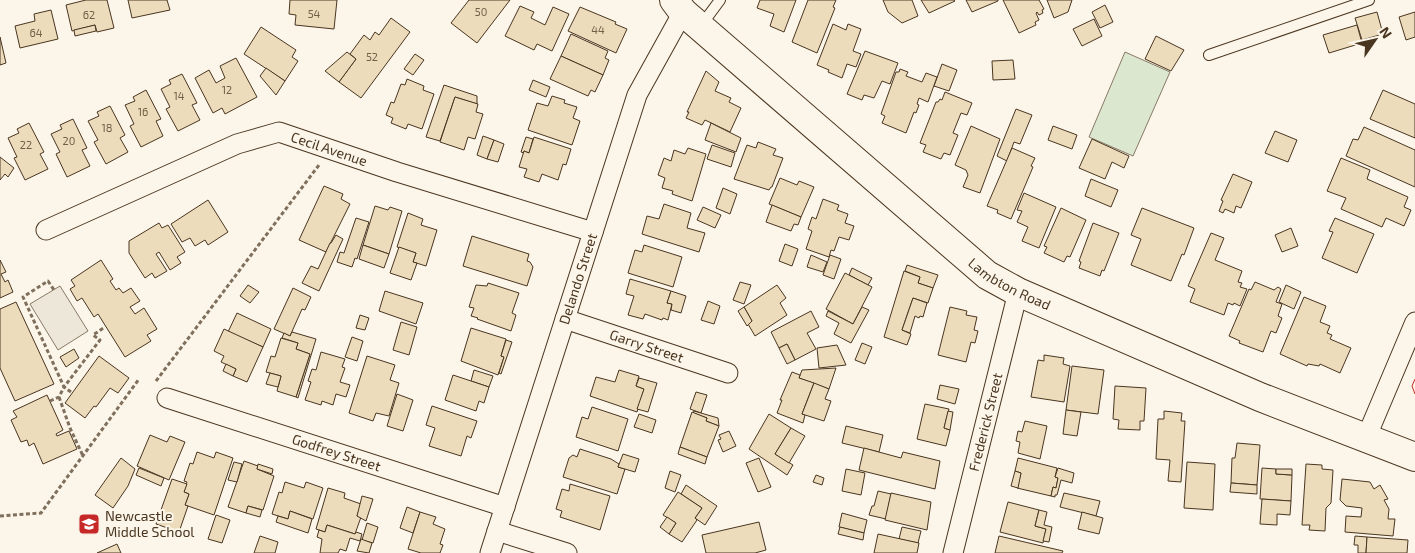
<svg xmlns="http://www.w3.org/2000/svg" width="1415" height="553" font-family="'Exo 2',sans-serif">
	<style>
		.green { fill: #dce7d0; stroke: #887966 }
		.parking { fill: #ede7d9; stroke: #887966 }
		.building { fill: #ecdcbc; stroke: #4a3520 }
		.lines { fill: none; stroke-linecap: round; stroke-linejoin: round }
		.lane-casing { stroke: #4a3520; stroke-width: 12 }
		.street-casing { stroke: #4a3520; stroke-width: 21 }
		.secondary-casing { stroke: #4a3520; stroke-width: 30 }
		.path { stroke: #7f6f5c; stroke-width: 3; stroke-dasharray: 4 2.5; stroke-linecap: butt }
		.lane { stroke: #fbf6e9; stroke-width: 10 }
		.street { stroke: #fbf6e9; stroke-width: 19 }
		.secondary { stroke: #fbf6e9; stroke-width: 28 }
		.power { stroke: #c62828; stroke-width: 1; stroke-dasharray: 18 4 2.5 4; stroke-linecap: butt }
		.labels { text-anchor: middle; stroke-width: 4; stroke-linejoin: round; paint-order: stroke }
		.number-label { font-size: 11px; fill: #725f47 }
		.street-label { font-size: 14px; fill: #4a3520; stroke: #fbf6e9 }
		.poi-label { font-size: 14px; fill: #4a3520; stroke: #fbf6e9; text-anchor: start }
	</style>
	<rect width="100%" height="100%" fill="#fbf6e9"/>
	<path class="green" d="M1125 52 1170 72 1133 156 1089 137Z"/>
	<path class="parking" d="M60 286 88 331 58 350 30 304Z"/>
	<g class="building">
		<path d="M86 0H107L114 28 97 32 95 25 72 31 66 5Z"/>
		<path d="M128 0H167L170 10 132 18Z"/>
		<path d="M290 0H337L334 29 295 25 296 15 289 14Z"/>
		<path d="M469 0H510L477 43 451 23Z"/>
		<path d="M760 0H796L784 32 770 26 774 14 757 8Z"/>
		<path d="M808 0H836L833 7 835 8 817 53 792 42Z"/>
		<path d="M883 0H912L918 16 902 23 888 12Z"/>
		<path d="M921 0H954L955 1 929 13Z"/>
		<path d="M966 0H998V1L972 12Z"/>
		<path d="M1003 0H1039L1044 9 1042 10 1043 13 1039 15 1037 12 1036 13 1039 20 1035 22 1036 25 1019 33Z"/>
		<path d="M1047 0H1072L1068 12 1054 18Z"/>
		<path d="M1105 5 1113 22 1100 28 1092 12Z"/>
		<path d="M520 6 534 12 531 18 545 25 553 7 569 14 552 51 537 44 534 50 505 36Z"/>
		<path d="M580 7 616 22 615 24 627 29 616 53 568 31Z"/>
		<path d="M51 10 58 39 20 48 15 26 35 21 34 14Z"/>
		<path d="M1377 12 1383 34 1362 40 1355 18Z"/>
		<path d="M1415 12V37L1406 40 1399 17Z"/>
		<path d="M391 18 410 32 361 98 339 82 356 59 350 54 364 35 370 40 375 32 379 35Z"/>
		<path d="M1094 19 1102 36 1082 46 1073 29Z"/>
		<path d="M833 24 846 30 848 24 861 29 853 51 861 54 856 67 847 64 842 78 828 72 829 70 817 65Z"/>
		<path d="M95 25 96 31 75 36 74 30Z"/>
		<path d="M1357 25 1362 43 1329 53 1323 35Z"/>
		<path d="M261 27 296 50 292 57 298 61 285 81 244 54Z"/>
		<path d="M571 34 608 51 605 58 609 60 603 75 561 56Z"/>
		<path d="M1156 36 1184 50 1171 71 1145 59Z"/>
		<path d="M0 37 6 63 0 65Z"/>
		<path d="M865 51 898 63 890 84 882 81 874 98 864 95 862 100 847 94Z"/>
		<path d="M347 52 356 59 339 82 325 71Z"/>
		<path d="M415 54 424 60 413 75 404 69Z"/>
		<path d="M561 56 603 75 595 92 591 90 588 96 550 79Z"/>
		<path d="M236 58 257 97 225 114 222 108 213 113 195 78 209 70 216 83 225 78 220 66Z"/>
		<path d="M1013 60 1015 79 993 80 992 61Z"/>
		<path d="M942 64 957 70 949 91 934 86Z"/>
		<path d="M266 68 285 81 276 95 260 76Z"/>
		<path d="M900 69 908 72 906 76 922 82 926 73 937 77 928 102 919 98 917 104 919 105 916 113 914 112 906 133 882 123 885 116 881 114 896 72H899Z"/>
		<path d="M706 71 719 82 715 91 731 98 729 102 741 108 730 132 705 120 702 125 686 118 689 112H687Z"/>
		<path d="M182 74 197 103 192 105 200 120 178 131 166 109 170 107 161 89 171 84 169 80Z"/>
		<path d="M407 79 424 86 423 90 434 94 422 129 408 124 406 129 391 123 393 118 386 115 391 102 394 103 401 84 405 85Z"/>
		<path d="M533 80 550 87 546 97 529 90Z"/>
		<path d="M444 85 477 96V104L455 97 440 141 426 137Z"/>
		<path d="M146 90 161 119 156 121 163 136 141 147 130 126 134 124 125 105 135 101 133 97Z"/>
		<path d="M1383 90 1415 104V138L1370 119Z"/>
		<path d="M945 92 972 103 967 115 961 113 953 133 958 135 950 155 944 153 941 159 923 152 926 145 920 143 936 102H938L940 99 942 100Z"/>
		<path d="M552 96 565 100 564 103 577 107 573 118 580 121 572 145 528 130 537 103 548 106Z"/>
		<path d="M455 97 478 104 476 112 483 114 475 139 468 137 464 150 440 142Z"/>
		<path d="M110 106 125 135 120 138 128 152 106 164 94 142 98 140 88 121 99 116 97 112Z"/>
		<path d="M1016 109 1032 115 1020 144 1014 142 1007 161 997 156Z"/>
		<path d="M73 119 87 148 82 150 90 166 67 177 56 154 60 152 51 134 62 129 60 125Z"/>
		<path d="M29 123 44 152 40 154 48 169 25 180 14 158 17 157 8 138 19 133 17 129Z"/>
		<path d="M711 123 741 138 736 152 705 140Z"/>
		<path d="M971 126 1000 139 980 193 963 187 968 175 966 170 955 165Z"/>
		<path d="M1053 126 1077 135 1072 149 1048 140Z"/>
		<path d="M1364 127 1415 150V187L1346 156 1353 139 1358 140Z"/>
		<path d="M1275 131 1297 140 1288 162 1265 153Z"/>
		<path d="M483 136 494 140 487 159 477 155Z"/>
		<path d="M526 137 533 139 529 153 524 151V153L521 152Z"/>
		<path d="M534 137 571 149 566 165 563 164 558 180 542 174 539 182 524 177 527 169 519 167 524 151 529 153Z"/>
		<path d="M1092 139 1129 156 1124 168 1112 162 1105 179 1079 168Z"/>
		<path d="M494 140 504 144 498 162 487 159Z"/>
		<path d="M758 142 776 149 773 155 783 158 772 187H771L769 190 734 179 747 145 756 148Z"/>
		<path d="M712 145 735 153 731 167 707 159Z"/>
		<path d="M688 148 706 154 692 201 672 194 673 191 662 188 665 178 658 175 664 158 671 161 674 150 685 154Z"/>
		<path d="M1012 148 1035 158 1031 166 1033 167 1011 219 997 213 998 210 987 206Z"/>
		<path d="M0 157 14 168 8 177 5 174 0 180Z"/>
		<path d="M1341 158 1370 170 1367 179 1408 197 1404 207 1411 210 1404 226 1386 218 1382 227 1341 209 1346 198 1327 191Z"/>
		<path d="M1233 174 1252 182 1241 208 1236 206 1234 213 1225 209 1223 213 1219 211 1223 201 1221 200Z"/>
		<path d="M780 178 797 185 799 181 814 187 801 217 769 204Z"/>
		<path d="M1091 179 1118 190 1111 207 1085 196Z"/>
		<path d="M324 186 343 194 341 199 350 204 326 252 299 240Z"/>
		<path d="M723 188 737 194 730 214 716 208Z"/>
		<path d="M1024 193 1056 207 1039 248 1022 241 1028 227 1017 222 1022 211 1017 210Z"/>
		<path d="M823 199 839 205 837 210 848 214 845 223 854 226 849 240 839 237 834 251 831 250 829 257 806 249 812 231 808 229 812 217 816 219Z"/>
		<path d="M208 200 228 232 208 245 205 240 195 246 190 238 182 242 171 224Z"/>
		<path d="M664 204 691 213 687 228 705 233 699 252 642 234 647 216 659 219Z"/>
		<path d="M772 205 801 217 798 225 794 224 791 231 766 222Z"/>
		<path d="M375 206 388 210 390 207 402 211 389 254 363 245Z"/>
		<path d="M703 207 721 215 715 228 697 220Z"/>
		<path d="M1061 208 1086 220 1070 257 1067 256 1064 262 1044 253 1047 247 1044 246Z"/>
		<path d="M1142 208 1194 228 1184 255 1182 254 1171 281 1131 265 1141 239 1131 235Z"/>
		<path d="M408 213 423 219 421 225 437 230 426 266 413 262 416 253 397 247Z"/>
		<path d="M356 218 369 222 357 259 355 258 352 267 337 262 340 252 344 253Z"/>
		<path d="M1335 218 1374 234 1357 273 1322 258 1333 232 1329 231Z"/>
		<path d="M159 223 162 228 168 225 185 252 177 257 181 263 170 270 159 252 156 254 167 271 155 278 152 273 145 278 129 253V241Z"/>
		<path d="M1093 223 1119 233 1104 271 1102 270 1100 276 1079 268 1081 262 1079 261Z"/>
		<path d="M1291 228 1298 246 1282 252 1275 235Z"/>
		<path d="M1211 233 1224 238 1215 260 1242 271 1238 282 1242 283 1240 287 1247 289 1240 306 1234 303 1233 305 1228 303 1224 315 1190 302 1195 289 1188 286Z"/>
		<path d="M336 235 343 239 319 291 302 283 311 266 318 269 330 243H331Z"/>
		<path d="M472 236 529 254 527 261 530 262 533 267 527 286 463 266Z"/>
		<path d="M785 244 798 249 792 266 779 261Z"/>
		<path d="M363 245 389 254 384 268 359 259Z"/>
		<path d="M644 245 682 257 673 287 628 273 635 250 642 252Z"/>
		<path d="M399 247 416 253 413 262 417 263 411 280 390 273Z"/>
		<path d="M811 255 827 262 823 272 807 267Z"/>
		<path d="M830 255 841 259 834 279 823 275Z"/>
		<path d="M0 260 6 272 1 274 5 282 8 280 13 292 0 298Z"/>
		<path d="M101 260 113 279 110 281 116 290 119 288 123 293 131 288 140 301 130 307 135 314 144 308 157 329 147 335 151 341 125 357 98 314 94 317 82 298 77 301 70 289 75 286 71 280Z"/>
		<path d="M907 265 938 275 933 288 918 283 920 277 905 271Z"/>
		<path d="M852 268 872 278 868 285 849 275Z"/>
		<path d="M904 271 920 277 918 283 933 288 928 303 913 298 902 330 911 334 907 345 884 337Z"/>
		<path d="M845 273 872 287 853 324 826 309Z"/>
		<path d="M630 279 671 291 667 303 672 304 668 320 663 318 662 320 645 314 643 319 628 315 634 296 626 294Z"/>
		<path d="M740 282 751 285 744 304 733 300Z"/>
		<path d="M1255 282 1274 290 1278 287 1281 289 1276 302 1282 304 1278 316 1282 318 1276 333 1271 331 1263 352 1239 343 1240 341 1229 336 1249 289 1251 290Z"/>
		<path d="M488 283 519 293 512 313 516 315 511 331 477 319 478 318 471 316 474 308 469 307 476 285 487 286Z"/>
		<path d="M248 285 259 292 250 303 240 296Z"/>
		<path d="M777 285 786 298 780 303 787 315 755 336 748 324 752 321 744 307Z"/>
		<path d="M1286 285 1301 292 1294 309 1279 302Z"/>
		<path d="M293 288 311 297 305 310 302 309 290 336 274 329Z"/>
		<path d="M385 291 423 303 416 324 379 311Z"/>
		<path d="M671 291 686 296 681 313 671 310 672 304 667 303Z"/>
		<path d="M1304 297 1326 306 1320 322 1330 326 1327 333 1332 335 1330 339 1351 348 1340 373 1320 364 1319 366 1308 364 1307 366 1280 354Z"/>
		<path d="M913 298 927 303 923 317 920 316 919 318 915 316 910 333 902 330Z"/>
		<path d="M708 301 720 306 714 324 701 320Z"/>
		<path d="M16 302 54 384 15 401 0 368V309Z"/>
		<path d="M744 307 752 321 747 326 738 311Z"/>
		<path d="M862 307 869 310 851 343 834 334 839 323 826 316 828 311 853 324Z"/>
		<path d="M950 307 967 311 966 315 977 317 974 330 978 331 975 343 971 342 966 362 938 355Z"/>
		<path d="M811 311 819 327 807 333 816 349 795 360 787 344 779 348 771 332Z"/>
		<path d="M237 313 271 329 263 347 228 332Z"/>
		<path d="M360 315 369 318 365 330 356 328Z"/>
		<path d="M401 322 417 327 409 355 393 350Z"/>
		<path d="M471 328 506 339 501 356 504 357 498 375 461 361Z"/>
		<path d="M224 329 263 347 247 382 233 376 236 369 221 362 224 356 214 351Z"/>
		<path d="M292 332 316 339 298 398 296 397 310 354 296 349 298 343 282 338 284 333 290 336Z"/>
		<path d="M352 337 363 341 357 361 345 357Z"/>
		<path d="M281 338 298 343 296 349 310 354 296 397 277 391 281 376 266 372 271 356 275 357Z"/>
		<path d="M506 340 512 342 501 374 499 373 504 357 501 356Z"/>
		<path d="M862 343 872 347 865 364 855 360Z"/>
		<path d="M787 344 795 360 787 364 779 348Z"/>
		<path d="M837 345 846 365 819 368 817 348Z"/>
		<path d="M74 349 79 358 66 367 60 357Z"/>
		<path d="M321 352 345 359 342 367 345 368 340 382 350 385 346 397 336 394 333 405 322 401 321 405 305 400 311 382 308 381 312 369 316 370Z"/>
		<path d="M1044 355 1064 358 1063 364 1070 366 1064 402 1031 397 1038 360 1044 361Z"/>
		<path d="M99 356 129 378 118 393 110 388 96 407 94 406 85 418 65 403Z"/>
		<path d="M367 356 395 365 390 380 399 383 389 416 376 413 373 421 349 413Z"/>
		<path d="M226 364 236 369 233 376 223 371Z"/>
		<path d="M1072 366 1104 370 1098 414 1066 410Z"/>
		<path d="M836 368 829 389 799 378 802 370Z"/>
		<path d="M474 370 493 376 489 387 471 381Z"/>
		<path d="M619 370 639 376 636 386 644 389 637 412 590 396 596 377 615 382Z"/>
		<path d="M792 372 800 375 799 378 814 383 802 414 805 415 803 423 777 413 782 400H780Z"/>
		<path d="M270 373 281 376 278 387 266 384Z"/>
		<path d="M453 375 489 387 484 403 479 401 476 411 445 400Z"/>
		<path d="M639 378 657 383 648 412 637 409 644 389 636 386Z"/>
		<path d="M814 383 829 389 825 399 831 401 824 421 802 414Z"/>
		<path d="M940 385 959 389 955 404 937 399Z"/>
		<path d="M1115 386 1146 388 1144 421H1140V430L1118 429 1119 420 1113 419Z"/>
		<path d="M696 392 707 395 701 413 690 409Z"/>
		<path d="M397 394 413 400 403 431 387 426Z"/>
		<path d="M47 395 63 430 56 434 57 436 69 431 77 449 43 464 34 443 29 446 27 440 21 442 11 420 17 417 13 411Z"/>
		<path d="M925 404 949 409 944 428 950 430 946 446 917 439Z"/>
		<path d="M432 406 477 421 471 438 467 436 461 456 429 446 435 428 426 425Z"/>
		<path d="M592 407 628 419 618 451 576 437 582 417 588 419Z"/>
		<path d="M1066 410 1081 412 1077 436 1063 434Z"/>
		<path d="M694 411 718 418 719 426 706 421 707 418 693 413Z"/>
		<path d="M948 411 953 412 950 430 944 428Z"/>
		<path d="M1164 411 1182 413 1181 421H1185L1181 482 1168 481 1170 460 1156 459 1158 419H1164Z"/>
		<path d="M692 412 707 418 706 421 719 426 707 457 680 447Z"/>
		<path d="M639 414 656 420 652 433 634 427Z"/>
		<path d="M769 414 791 428 775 454 793 465 787 475 749 449Z"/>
		<path d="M1025 421 1047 426 1040 459 1018 453 1020 442 1016 441 1018 431 1022 432Z"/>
		<path d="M846 426 883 435 879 452 842 443Z"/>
		<path d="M791 428 805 436 789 463 775 454Z"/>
		<path d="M729 431 736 446 723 452 718 440 721 439 719 435Z"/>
		<path d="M150 435 167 442 170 436 185 442 169 480 137 466Z"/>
		<path d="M1237 443 1260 445 1257 485 1231 483 1232 458H1235Z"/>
		<path d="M680 447 707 457 705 464 678 454Z"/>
		<path d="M864 448 901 458 903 452 940 461 935 489 859 470Z"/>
		<path d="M580 449 611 459 619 464 618 467 625 469 617 494 563 477 569 458 573 455 577 457Z"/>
		<path d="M197 452 214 458 216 452 233 458 214 515 185 505 189 494 184 492 187 482 184 481 190 463 193 464Z"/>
		<path d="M623 454 639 459 635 472 618 467Z"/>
		<path d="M121 458 135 469 128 486 113 508 95 495Z"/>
		<path d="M759 458 771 487 758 492 746 463Z"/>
		<path d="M1018 458 1057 468 1055 477 1058 478 1056 488 1053 487 1051 496 1017 488 1021 473 1015 471Z"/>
		<path d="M244 461 258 466 257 469 274 476 263 510 248 506 246 513 228 507Z"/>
		<path d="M234 462 242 464 237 482 228 480Z"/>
		<path d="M1187 462 1215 464 1213 510 1184 508Z"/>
		<path d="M258 464 273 469 272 474 257 469Z"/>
		<path d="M1306 464 1322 465V469L1333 470 1331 503 1326 508 1325 531 1309 530 1310 525H1302Z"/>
		<path d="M139 468 164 478 161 486 136 475Z"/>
		<path d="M1058 468 1074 473 1072 483 1061 480 1057 495H1055V497L1051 496 1053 487 1056 488 1058 478 1055 477Z"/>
		<path d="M1262 468 1276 469V474L1292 475 1291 501 1260 499Z"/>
		<path d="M846 469 865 473 861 495 842 491Z"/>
		<path d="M1276 469H1292V475L1276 474Z"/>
		<path d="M670 471 681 475 675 492 665 488Z"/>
		<path d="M1015 471 1021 473 1018 488 1011 486Z"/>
		<path d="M816 475 824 478 822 485 813 482Z"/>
		<path d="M172 479 187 484 184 492 189 494 185 505 188 506 179 532 156 524Z"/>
		<path d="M1342 479 1370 482 1374 489 1380 485 1388 499 1384 500 1389 509 1388 519H1395L1393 536 1345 532 1346 516 1361 517 1362 508 1346 506 1340 500Z"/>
		<path d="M285 482 304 488 306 482 323 488 313 519 290 511 288 519 272 514 279 492 282 493Z"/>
		<path d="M1231 483 1257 485V494L1230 492Z"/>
		<path d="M570 484 610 496 600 530 560 517 562 511 556 509 562 489 569 491Z"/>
		<path d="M686 485 717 506 705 525 695 518 702 508 681 494Z"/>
		<path d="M328 488 345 493 344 498 361 504 357 516 361 517 355 534 327 525 325 532 316 529Z"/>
		<path d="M878 491 891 494 886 519 869 515 872 506H874Z"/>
		<path d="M678 492 702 508 695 518 697 520 682 542 669 534 676 523 663 515Z"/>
		<path d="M891 493 931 502 927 530 885 520Z"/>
		<path d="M1064 493 1100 501 1096 516 1060 507Z"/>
		<path d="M362 496 373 499 366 521 357 516Z"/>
		<path d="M1262 499 1291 501 1290 515 1277 514V525L1260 524Z"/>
		<path d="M1008 502 1039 510 1035 526 1046 529 1043 543 1000 532Z"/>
		<path d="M248 506 262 510 260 517 246 513Z"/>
		<path d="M407 507 420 512 413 533 400 528Z"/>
		<path d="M1039 510 1047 512 1044 525 1052 527 1049 542 1043 541 1046 529 1035 526Z"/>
		<path d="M290 511 312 519 308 533 276 522 278 516 288 519Z"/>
		<path d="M420 512 436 517 433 524 445 529 440 544 443 545 440 553H421L408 549Z"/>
		<path d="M1082 512 1103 518 1099 534 1078 529Z"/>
		<path d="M842 513 867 520 864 533 839 527Z"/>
		<path d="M216 515 230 520 222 543 208 539Z"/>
		<path d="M667 517 676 523 669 534 660 527Z"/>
		<path d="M759 522 766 550 755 553H706L702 535Z"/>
		<path d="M367 523 378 527 373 543 362 540Z"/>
		<path d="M327 525 355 534 356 532 362 534 360 541 350 538 346 551 340 549 338 553H320L322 539 317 537 319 530 325 532Z"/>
		<path d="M840 527 864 533 863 540 838 534Z"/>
		<path d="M902 527 921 531 918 543 899 539Z"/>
		<path d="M878 534 919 543 917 553H874Z"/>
		<path d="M260 536 278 542 275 553H254Z"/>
		<path d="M999 536 1063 551 1062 553H995Z"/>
		<path d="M1355 536 1367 537 1366 553H1358V545H1354Z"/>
		<path d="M1367 537 1408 540 1407 553H1366Z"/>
		<path d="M361 539 372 543 369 553 357 551Z"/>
		<path d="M117 544 121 553H97Z"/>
	</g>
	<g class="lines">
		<g class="lane-casing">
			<g id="lane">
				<path d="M700 27 720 0"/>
				<path d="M1209 55 1369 0"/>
			</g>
		</g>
		<g class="street-casing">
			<g id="street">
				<path id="s1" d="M46 230 237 144 279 132 397 172 593 232"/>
				<path id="s2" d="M565 319 728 373"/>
				<path id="s3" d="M167 398 505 507"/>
				<path d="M1366 438 1415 322"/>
				<path d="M497 531 567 553"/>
				<path id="s4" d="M490 553 637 95 683 12"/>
				<path id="s5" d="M953 553 1018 292"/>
			</g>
		</g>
		<g class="secondary-casing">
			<g id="secondary">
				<path id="s6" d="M674 0 683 12 987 275 1018 292 1260 397 1415 457"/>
			</g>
		</g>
		<g class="path">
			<path d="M156 381 319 165"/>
			<path d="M71 392 64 387 100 340 93 335 105 327"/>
			<path d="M59 397 70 428 83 456"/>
			<path d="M50 401 59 397 64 387 23 297 48 281 54 290"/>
			<path d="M0 516 41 513 139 379"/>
		</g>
		<use href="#lane" class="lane"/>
		<use href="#street" class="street"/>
		<use href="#secondary" class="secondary"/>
		<path class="power" d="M1415 379 1412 386 1415 394"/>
	</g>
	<defs>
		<g id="school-square" transform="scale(1.125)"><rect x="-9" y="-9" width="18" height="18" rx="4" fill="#c62828" stroke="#fbf6e9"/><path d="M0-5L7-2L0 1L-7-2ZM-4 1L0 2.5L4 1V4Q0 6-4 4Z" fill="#fff"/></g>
	</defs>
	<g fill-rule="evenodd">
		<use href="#school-square" x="89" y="524"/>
	</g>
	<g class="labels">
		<g class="number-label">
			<text x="481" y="16">50</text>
			<text x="314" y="18">54</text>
			<text x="89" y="19">62</text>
			<text x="598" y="34">44</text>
			<text x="36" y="37">64</text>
			<text x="372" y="61">52</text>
			<text x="227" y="94">12</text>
			<text x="179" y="100">14</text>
			<text x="143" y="116">16</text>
			<text x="107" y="132">18</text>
			<text x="69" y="145">20</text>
			<text x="26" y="149">22</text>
		</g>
		<g class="street-label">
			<text dy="5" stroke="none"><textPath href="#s1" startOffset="306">Cecil Avenue</textPath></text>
			<text dy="5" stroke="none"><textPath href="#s4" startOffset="288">Delando Street</textPath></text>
			<text dy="5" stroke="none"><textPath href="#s6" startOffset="441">Lambton Road</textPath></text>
			<text dy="5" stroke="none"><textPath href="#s2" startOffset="86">Garry Street</textPath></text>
			<text dy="5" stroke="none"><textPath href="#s5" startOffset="135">Frederick Street</textPath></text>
			<text dy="5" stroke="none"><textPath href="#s3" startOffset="178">Godfrey Street</textPath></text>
		</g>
		<g class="poi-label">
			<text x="105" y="521">Newcastle<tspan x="105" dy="16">Middle School</tspan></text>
		</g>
	</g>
	<g transform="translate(1375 40) rotate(56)" stroke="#fbf6e9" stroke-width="4" paint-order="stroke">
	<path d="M0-4L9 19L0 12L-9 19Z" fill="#4a3520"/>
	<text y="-8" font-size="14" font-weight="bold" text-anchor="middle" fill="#4a3520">N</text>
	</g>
</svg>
